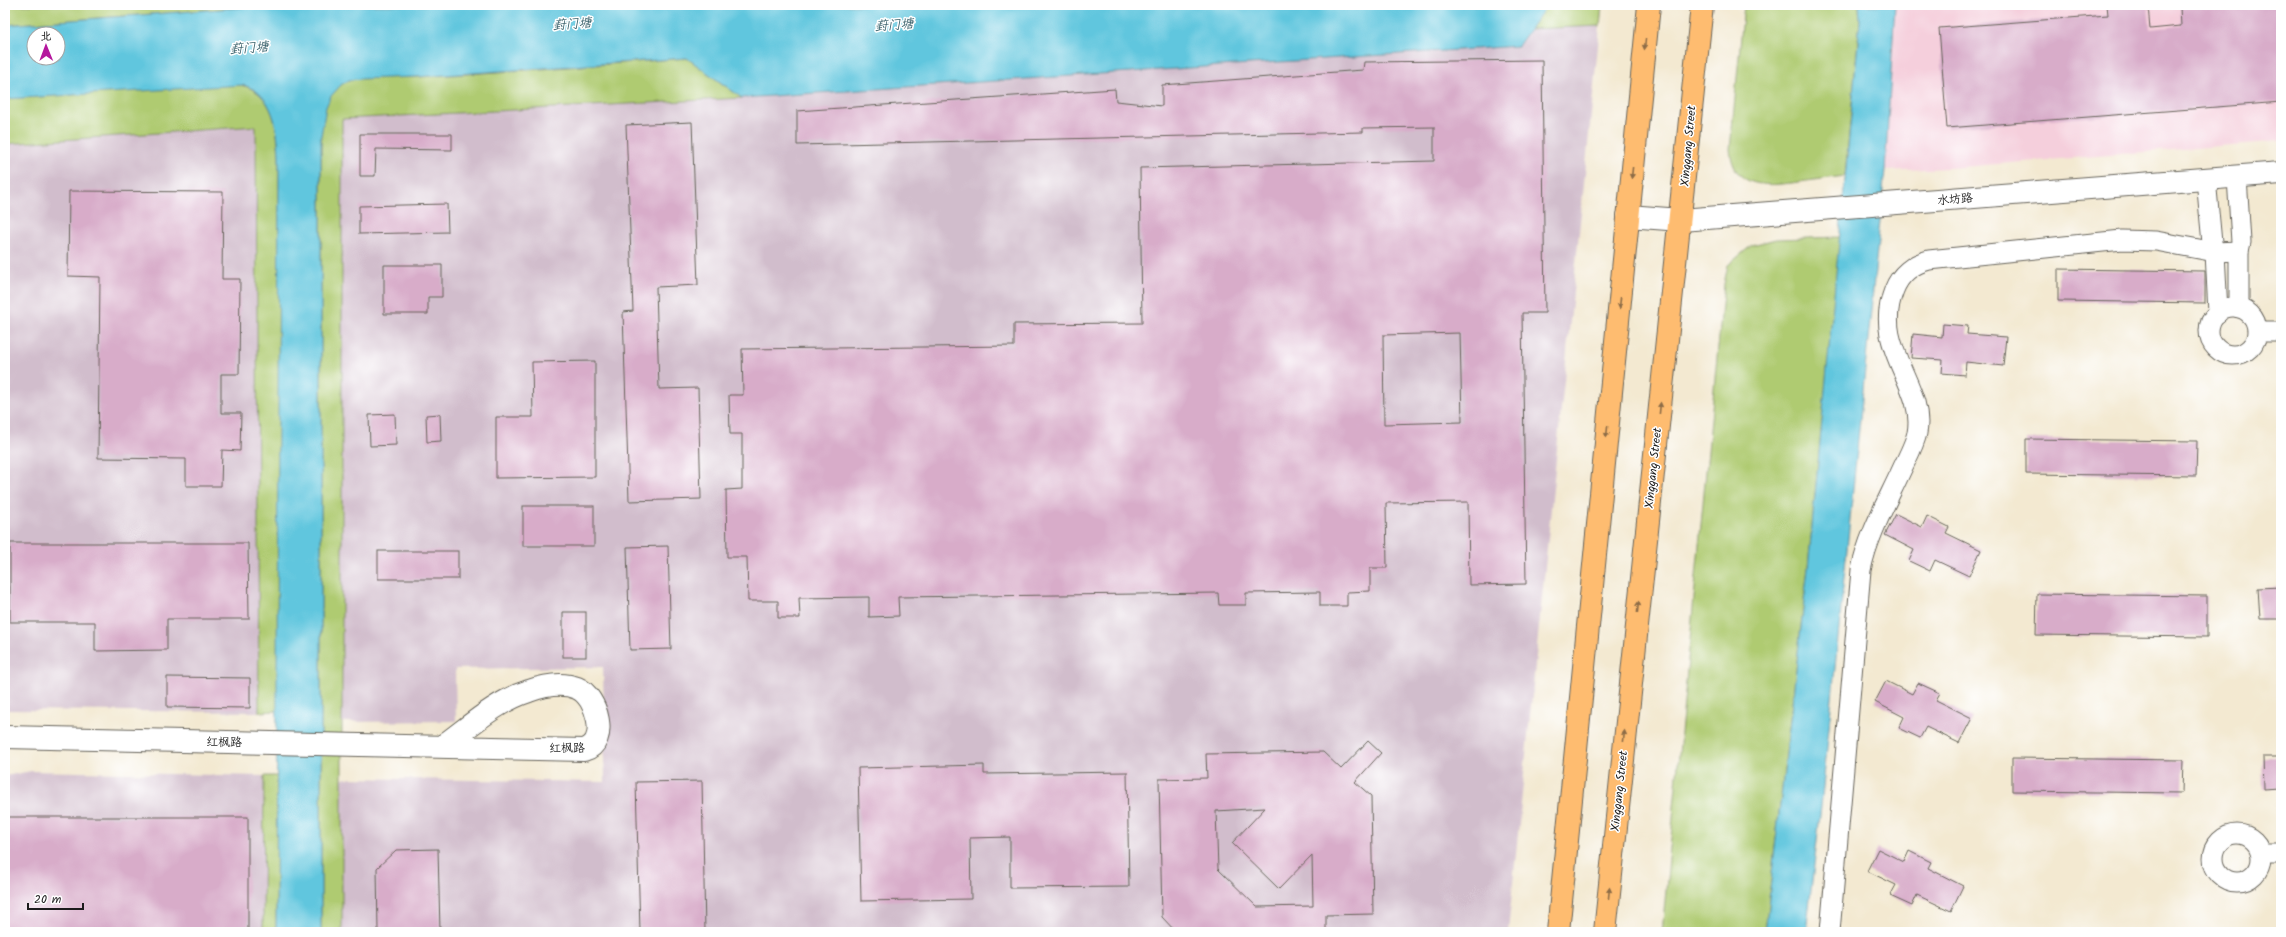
<svg xmlns="http://www.w3.org/2000/svg" width="2286" height="937" font-family="Kalam,'LXGW WenKai TC',sans-serif">
	<style>
		.built { fill: #f5cfdc }
		.industrial { fill: #d1bdcc }
		.green { fill: #afcb71; stroke: #667446 }
		.water { fill: #61c6de; stroke: #3e717d; fill-rule: evenodd }
		.building { fill: #d8acc9; fill-rule: evenodd }
		.lines { fill: none; stroke-linecap: round; stroke-linejoin: round }
		.minor-casing { stroke: #67645b; stroke-width: 21 }
		.tertiary-casing { stroke: #67645b; stroke-width: 24 }
		.primary-casing { stroke: #67645b; stroke-width: 24 }
		.minor { stroke: #fff; stroke-width: 19 }
		.tertiary { stroke: #fff; stroke-width: 22 }
		.primary { stroke: #febc70; stroke-width: 22 }
		.oneway { fill: #8d6c46 }
		.labels { text-anchor: middle; stroke-width: 3; stroke-linejoin: round; paint-order: stroke }
		.street-label { font-size: 12px; fill: #1c1c1c; stroke: #fff }
		.water-label { font-size: 13px; font-style: italic; fill: #38606a; stroke: #fff }
	</style>
	<rect width="100%" height="100%" fill="#fff"/>
	<filter id="ink" filterUnits="userSpaceOnUse"><feTurbulence type="fractalNoise" baseFrequency=".025" numOctaves="2"/><feDisplacementMap in="SourceGraphic" scale="8" xChannelSelector="R" yChannelSelector="G"/><feConvolveMatrix kernelMatrix="1 2 1 2 8 2 1 2 1" color-interpolation-filters="sRGB"/></filter>
	<filter id="wash" filterUnits="userSpaceOnUse"><feTurbulence type="fractalNoise" baseFrequency=".012" numOctaves="4" result="noise"/><feDisplacementMap in="SourceGraphic" scale="16" xChannelSelector="R" yChannelSelector="G"/><feGaussianBlur stdDeviation="0.9" result="paint"/><feColorMatrix in="noise" values="0 0 0 0 0 0 0 0 0 0 0 0 0 0 0 0 0 1.4 0 .05"/><feComposite in="paint" operator="in"/></filter>
	<g filter="url(#wash)">
		<rect width="100%" height="100%" fill="#f3e9d1"/>
		<path class="built" d="M1895 5H2281V141L1949 168 1885 171Z"/>
		<g class="industrial">
			<path d="M1600 26 1508 932H342V778L605 782 603 667 455 669 456 721 342 722V119L742 98 1518 46 1530 29Z"/>
			<path d="M256 126 259 712 7 710 5 709V144Z"/>
			<path d="M31 771 264 776 263 932H5V776Z"/>
		</g>
		<g class="green">
			<path d="M5 5H274L5 25Z"/>
			<path d="M1547 5H1602L1600 26 1530 29Z"/>
			<path d="M1744 5H1859L1860 21 1845 176C1829 178 1814 180 1799 182 1769 186 1733 191 1730 149Z"/>
			<path d="M687 58 742 98 342 119V932H321V156C321 133 320 100 340 85 358 73 397 79 418 77 508 72 597 65 687 58Z"/>
			<path d="M233 84C273 87 277 124 279 157L278 711 259 712 256 126 5 144V99Z"/>
			<path d="M1840 237 1808 568 1765 932H1662L1724 284 1728 265 1752 245 1776 239Z"/>
			<path d="M264 776H278L276 932H263Z"/>
		</g>
		<g class="water">
			<path d="M274 5H1547L1518 46 742 98 687 58 416 77 360 79 349 80 341 85 331 96 326 107 321 136V932H276L279 157C278 130 274 93 243 85L5 99V25ZM34 34H58V58H34Z"/>
			<path d="M1859 5H1895L1885 171 1821 807 1806 932H1765L1808 568 1860 21Z"/>
		</g>
		<g id="blocks">
			<g class="building">
				<path d="M2107 5H2148L2150 29 2181 26 2180 7 2208 5H2281V102L1947 128 1939 28 2108 15Z"/>
				<path d="M1542 60 1545 313H1522L1526 584 1469 585 1468 502 1386 503 1387 568H1370V591L1347 592V606H1320V592L1246 593V605H1219L1218 593 898 597 899 616 869 617V597L799 598 800 618H778V601H748L747 557H727L726 490 742 489V434H730L729 395H743L742 349 1014 346V324L1142 323 1140 168 1434 161V127L1363 128V132L797 145V111L1115 89 1116 101 1162 106V85L1363 70 1364 62ZM1460 333 1462 422 1384 424 1383 335Z"/>
				<path d="M692 122 698 285 656 287 659 389 698 388 701 499 629 501 623 312 633 311 626 125Z"/>
				<path d="M360 134H452V150L376 149 375 176H360Z"/>
				<path d="M69 191 223 192 222 279H240L239 374H221V413H241L240 451 222 450 221 486H186V459L98 458 100 277 68 276Z"/>
				<path d="M447 204 448 232 359 234V206Z"/>
				<path d="M384 265H442V297H428V314H384Z"/>
				<path d="M2058 269 2205 271V303L2058 301Z"/>
				<path d="M1943 324 1968 326 1967 334 2006 337 2003 366 1966 362 1965 375 1942 373 1943 360 1911 358 1913 334 1942 337Z"/>
				<path d="M595 361V477L496 478V417H533L532 362Z"/>
				<path d="M395 414 396 445 370 446 369 415Z"/>
				<path d="M440 414 441 441 427 442 426 415Z"/>
				<path d="M2026 439 2197 441 2196 476 2026 474Z"/>
				<rect x="523" y="506" width="71" height="40"/>
				<path d="M1896 514 1922 527 1927 516 1949 527 1946 533 1981 550 1969 576 1935 560 1930 571 1909 561 1914 550 1885 535Z"/>
				<path d="M10 543H248L249 619H167V650L95 651V622H10Z"/>
				<path d="M668 546 671 649 630 650 627 547Z"/>
				<rect x="378" y="551" width="80" height="28"/>
				<path d="M2281 587V619H2260L2258 588Z"/>
				<path d="M2037 594 2207 596V637L2036 635Z"/>
				<rect x="563" y="612" width="23" height="45"/>
				<path d="M167 677 250 678V708L167 707Z"/>
				<path d="M1886 681 1912 694 1918 683 1940 693 1936 700 1972 718 1959 743 1926 727 1920 738 1899 728 1904 717 1875 702Z"/>
				<path d="M1368 741 1381 753 1355 782 1371 796 1373 914 1326 915V932H1176L1162 917 1159 779 1207 778 1206 754 1323 752 1341 769ZM1265 808 1232 843 1279 889 1312 855 1313 906 1257 907 1218 869 1216 811Z"/>
				<path d="M2263 757H2281V788L2264 789Z"/>
				<path d="M2012 758 2183 760 2182 793 2012 791Z"/>
				<path d="M984 765V774L1127 772 1129 887 1010 888V837L970 838 971 899 861 901 858 768Z"/>
				<path d="M702 781 705 932H640L636 782Z"/>
				<rect x="5" y="817" width="243" height="115"/>
				<path d="M438 849 440 932H378L377 868 396 850Z"/>
				<path d="M1878 849 1904 862 1909 851 1931 862 1928 868 1963 886 1951 911 1917 895 1912 906 1890 896 1896 885 1867 871Z"/>
			</g>
		</g>
	</g>
	<g filter="url(#ink)">
		<use href="#blocks" fill-opacity="0" stroke="#67645b" stroke-width="1"/>
		<g class="lines">
			<g class="minor-casing">
				<g id="minor">
					<path d="M2237 177 2241 242 2239 251V308"/>
					<path d="M2206 179 2212 243 2215 252 2218 313"/>
					<circle cx="2233" cy="331" r="24"/>
					<path d="M2258 332H2281"/>
					<circle cx="2237" cy="858" r="24"/>
					<path d="M2261 853H2281"/>
					<path d="M1830 932 1861 570C1868 535 1887 502 1902 469 1907 458 1914 446 1917 433 1926 385 1871 348 1894 290 1900 274 1913 264 1929 260L2122 240 2156 241 2215 252 2239 251"/>
				</g>
			</g>
			<g class="tertiary-casing">
				<g id="tertiary">
					<path d="M1628 216 1681 220 2281 173"/>
					<path d="M5 737 584 750C610 743 597 696 577 688 562 682 543 686 529 691 497 701 470 726 444 745"/>
				</g>
			</g>
			<g class="primary-casing">
				<g id="primary">
					<path d="M1558 932 1649 5"/>
					<path d="M1605 932C1635 623 1672 314 1702 5"/>
				</g>
			</g>
			<use href="#minor" class="minor"/>
			<use href="#tertiary" class="tertiary"/>
			<use href="#primary" class="primary"/>
		</g>
		<defs><path id="oneway-solid" d="M-6-.8H1V-3.2L6.5 0L1 3.2V.8H-6Z"/></defs>
		<g class="oneway">
			<use href="#oneway-solid" transform="translate(1645 44) rotate(96)"/>
			<use href="#oneway-solid" transform="translate(1632 173) rotate(96)"/>
			<use href="#oneway-solid" transform="translate(1620 303) rotate(96)"/>
			<use href="#oneway-solid" transform="translate(1660 408) rotate(-84)"/>
			<use href="#oneway-solid" transform="translate(1607 432) rotate(96)"/>
			<use href="#oneway-solid" transform="translate(1638 607) rotate(-84)"/>
			<use href="#oneway-solid" transform="translate(1624 736) rotate(-84)"/>
			<use href="#oneway-solid" transform="translate(1609 893) rotate(-84)"/>
		</g>
	</g>
	<g class="labels">
		<g class="street-label">
			<text transform="translate(1688 146) rotate(-85)" y="4">Xinggang Street</text>
			<text transform="translate(1955 199) rotate(-5)" y="4">水坊路</text>
			<text transform="translate(1653 468) rotate(-84)" y="4">Xinggang Street</text>
			<text transform="translate(224 742) rotate(1)" y="4">红枫路</text>
			<text transform="translate(567 748) rotate(-1)" y="4">红枫路</text>
			<text transform="translate(1619 791) rotate(-84)" y="4">Xinggang Street</text>
		</g>
		<g class="water-label">
			<text transform="translate(572 23) rotate(-4)" y="5">葑门塘</text>
			<text transform="translate(894 24) rotate(-4)" y="5">葑门塘</text>
			<text transform="translate(249 47) rotate(-4)" y="5">葑门塘</text>
		</g>
	</g>
	<rect width="2286" height="937" fill="none" stroke="#fff" stroke-width="20"/>
	<g transform="translate(46 46) rotate(359)"><circle r="19" fill="#ffffff" stroke="#a4a4a4"/>
	<path d="M0-3L7 15L0 10L-7 15Z" fill="#b5179e"/>
	<text y="-6" font-size="11" font-weight="bold" text-anchor="middle" fill="#1c1c1c">北</text>
	</g>
	<path d="M28 903v6h55v-6" fill="none" stroke="#1c1c1c" stroke-width="2"/>
	<text x="34" y="903" font-size="12" fill="#1c1c1c" stroke="#ffffff" stroke-width="3" paint-order="stroke">20 m</text>
</svg>
